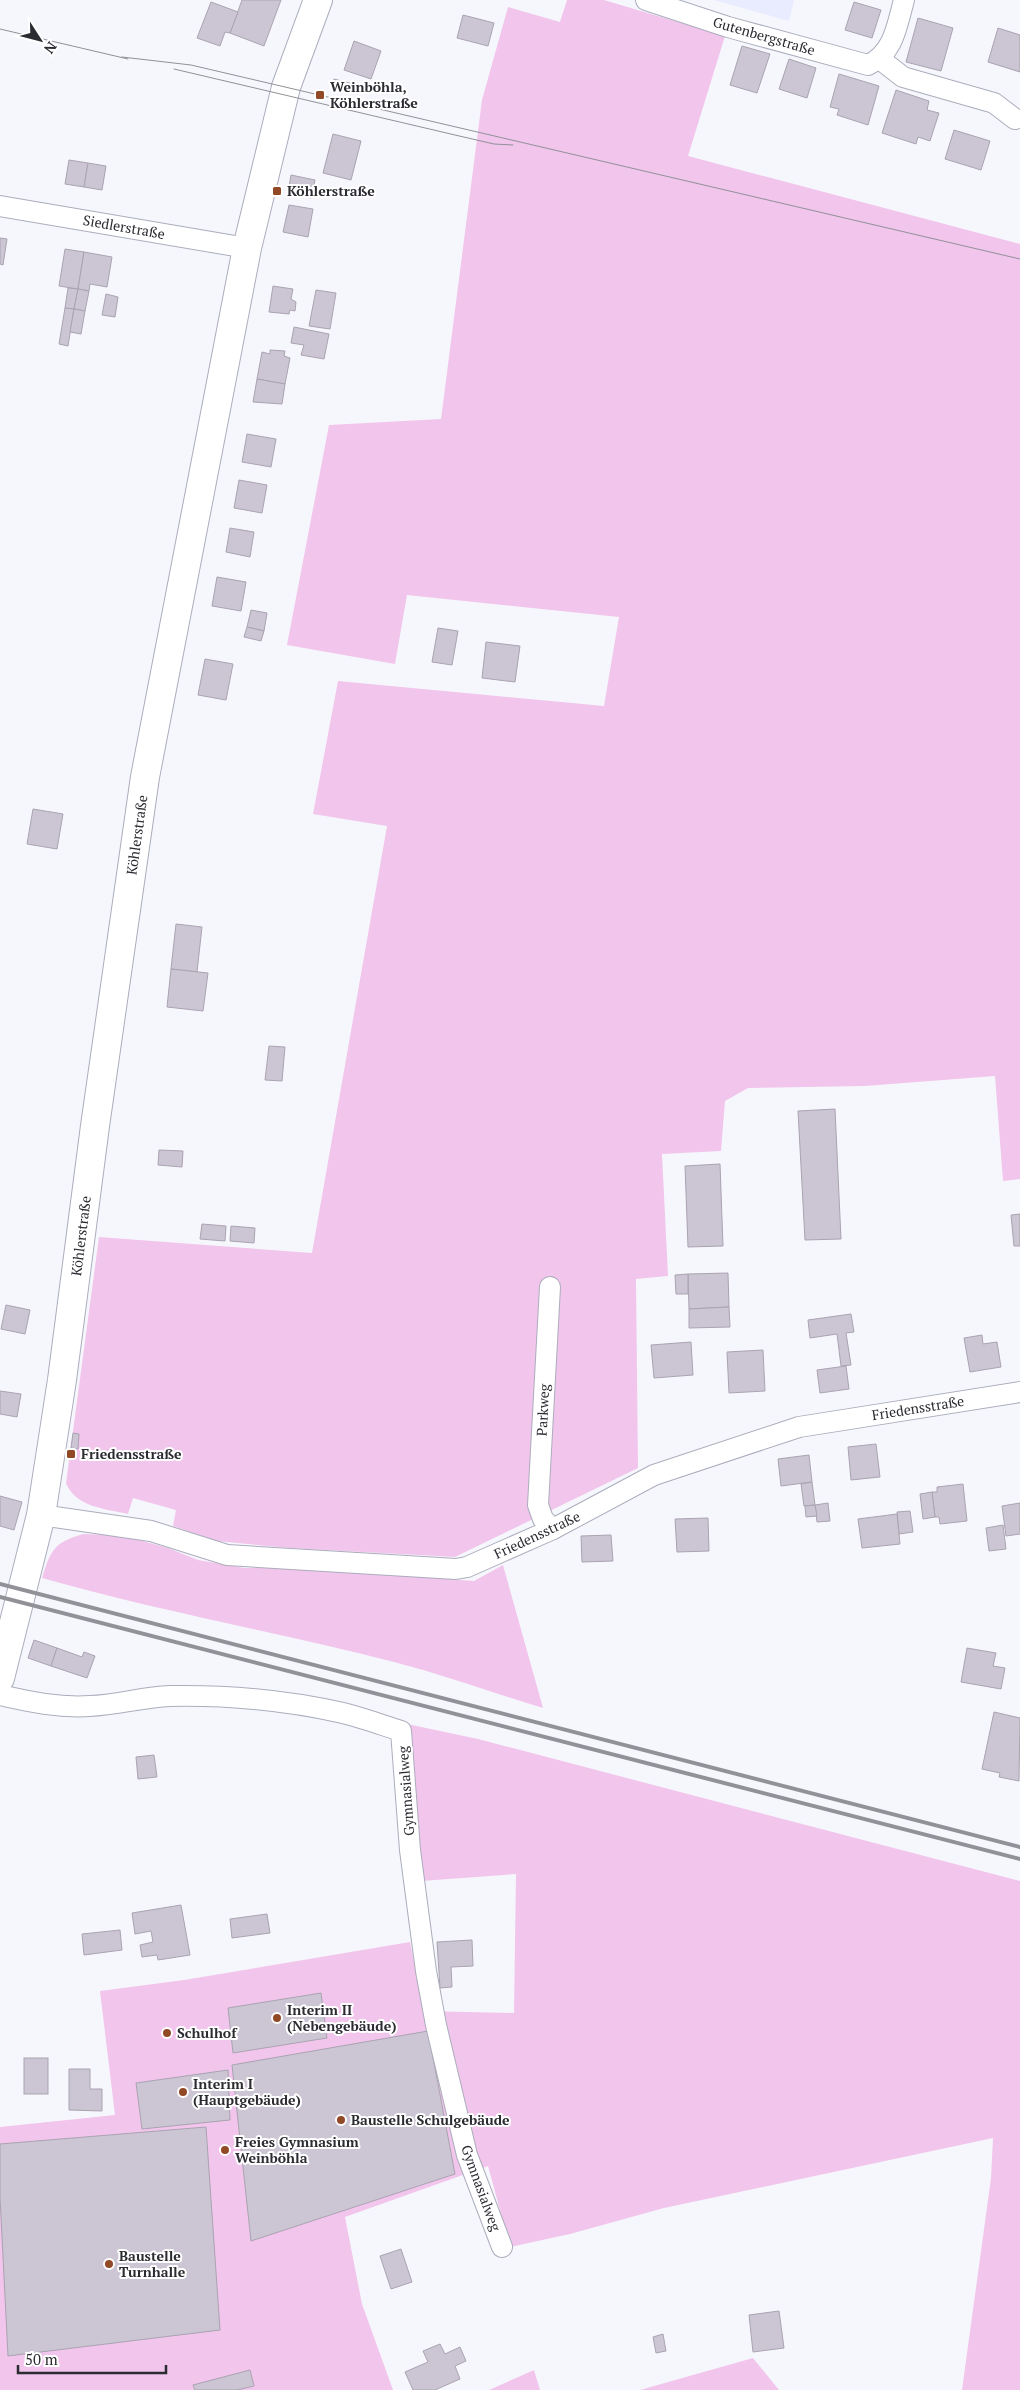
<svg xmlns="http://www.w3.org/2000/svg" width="1020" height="2390" font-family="'PT Serif',serif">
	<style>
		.built { fill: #e9ebfe }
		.green { fill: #f2c5ec }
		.building { fill: #ccc5d4; stroke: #aaa3b1 }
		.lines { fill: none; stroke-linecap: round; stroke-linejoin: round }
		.street-casing { stroke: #abadbc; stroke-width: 22 }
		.secondary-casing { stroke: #abadbc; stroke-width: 30 }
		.street { stroke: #fff; stroke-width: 20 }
		.secondary { stroke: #fff; stroke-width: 28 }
		.tram { stroke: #919198; stroke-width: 1 }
		.rail { stroke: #919198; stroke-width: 4 }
		.poi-dot { fill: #914926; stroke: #fff; stroke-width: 2 }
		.labels { text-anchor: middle; stroke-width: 4; stroke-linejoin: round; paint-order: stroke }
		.street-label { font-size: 14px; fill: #2b2b32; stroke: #fff }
		.poi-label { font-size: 14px; font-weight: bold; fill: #2b2b32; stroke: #fff; text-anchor: start }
	</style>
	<rect width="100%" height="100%" fill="#f6f7fd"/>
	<path class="built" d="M714 0H794L789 21Z"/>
	<g class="green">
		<path d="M567 0H604L725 36 688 156 1020 244V1179L1003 1181 995 1076 865 1086 748 1088 725 1101 721 1151 662 1154 668 1276 636 1279 638 1468 455 1557 289 1548 216 1541 173 1526 176 1510 133 1498 128 1514C106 1509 75 1507 66 1483L99 1237 312 1253 387 826 313 814 338 681 604 706 619 617 407 595 395 664 287 645 329 425 441 419 482 100 508 7 560 22Z"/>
		<path d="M83 1534 112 1535 139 1540 168 1548 198 1560 245 1568 293 1567 474 1581 503 1565 543 1708C493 1693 444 1675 394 1662 277 1632 158 1611 42 1578 51 1550 53 1543 83 1534Z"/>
		<path d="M393 1721 478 1739 1020 1881V2390H962L991 2178 993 2138 664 2208 570 2234 510 2247 488 2166 345 2217 362 2304 393 2390H0V2127L115 2115 100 1991 184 1980 410 1942 424 2011 514 2013 516 1874 408 1882Z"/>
		<path d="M753 2358 779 2390H640Z"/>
		<path d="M534 2370 540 2390H489Z"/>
	</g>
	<g class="building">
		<path d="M242 0H281L264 46 230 33Z"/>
		<path d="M211 2 238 12 230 33 225 32 220 46 197 38Z"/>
		<path d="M854 2 881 10 872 38 845 30Z"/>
		<path d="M463 15 494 23 488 46 457 38Z"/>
		<path d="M918 18 953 28 941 71 906 62Z"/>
		<path d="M998 28 1020 35V72L988 62Z"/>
		<path d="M354 41 381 51 371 79 344 70Z"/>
		<path d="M742 46 770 54 757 93 730 85Z"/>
		<path d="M789 59 816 68 807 98 779 89Z"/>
		<path d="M839 74 879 86 868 125 837 115 839 109 830 107Z"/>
		<path d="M334 79 357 85 355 92 333 86Z"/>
		<path d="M896 90 929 101 927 110 939 113 930 141 918 137 916 144 882 133Z"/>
		<path d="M954 130 990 141 981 170 945 159Z"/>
		<path d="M333 134 361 141 351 180 323 173Z"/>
		<path d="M69 160 88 163 84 187 65 184Z"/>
		<path d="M88 163 106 166 102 190 84 187Z"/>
		<path d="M291 175 315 180 311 198 288 193Z"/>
		<path d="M289 205 313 209 308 237 283 232Z"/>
		<path d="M0 238 7 239 3 265 0 264Z"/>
		<path d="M65 249 84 252 78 289 59 286Z"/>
		<path d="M84 252 112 257 107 287 90 284 89 291 78 289Z"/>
		<path d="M273 286 293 289 291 299 296 302 295 311 290 310 289 314 269 312Z"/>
		<path d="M68 288 78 289 74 309 65 308Z"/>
		<path d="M78 289 89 291 85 311 74 309Z"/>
		<path d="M316 290 336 293 330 329 309 326Z"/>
		<path d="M106 294 118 297 115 317 102 315Z"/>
		<path d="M65 308 74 309 68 346 59 344Z"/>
		<path d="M74 309 85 311 81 334 70 332Z"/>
		<path d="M294 327 329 334 324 359 301 355 304 345 291 343Z"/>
		<path d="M270 350 285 351 284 356 290 358 285 384 257 379 262 352 270 354Z"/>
		<path d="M257 379 285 384 282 404 253 402Z"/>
		<path d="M247 434 276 439 271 467 242 462Z"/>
		<path d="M239 480 267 485 262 513 234 508Z"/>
		<path d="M230 528 254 532 250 557 226 552Z"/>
		<path d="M217 577 246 582 241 611 212 606Z"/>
		<path d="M251 610 267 613 264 631 247 627Z"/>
		<path d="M247 627 264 631 261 641 244 637Z"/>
		<path d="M438 628 458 631 452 665 432 662Z"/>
		<path d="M486 642 520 646 515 682 482 678Z"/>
		<path d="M205 659 233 664 226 700 198 695Z"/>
		<path d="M33 809 63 814 57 849 27 844Z"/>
		<path d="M176 924 202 927 197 972 171 969Z"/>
		<path d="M171 969 208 973 203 1011 167 1007Z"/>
		<path d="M269 1046 285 1047 282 1081 265 1080Z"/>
		<path d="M835 1109 841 1239 805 1240 798 1111Z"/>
		<path d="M159 1150 183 1151 182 1167 158 1165Z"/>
		<path d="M720 1164 723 1246 688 1247 685 1166Z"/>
		<path d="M1020 1214V1246H1014L1011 1215Z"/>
		<path d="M202 1224 226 1226 225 1241 200 1239Z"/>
		<path d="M231 1226 255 1228 254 1243 230 1241Z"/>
		<path d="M728 1273 729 1307 689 1309 688 1274Z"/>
		<path d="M688 1274V1294H676L675 1275Z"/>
		<path d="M6 1305 30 1310 25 1334 1 1329Z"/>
		<path d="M729 1307 730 1327 689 1328V1309Z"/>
		<path d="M851 1314 854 1332 846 1333 851 1365 841 1366 837 1334 810 1338 808 1320Z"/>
		<path d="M982 1335 983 1344 997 1342 1001 1367 970 1372 964 1338Z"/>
		<path d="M691 1342 693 1375 654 1378 651 1345Z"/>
		<path d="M763 1350 765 1391 729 1393 727 1352Z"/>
		<path d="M846 1366 849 1389 820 1393 817 1370Z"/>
		<path d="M0 1391 21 1394 17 1417 0 1414Z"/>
		<path d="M73 1433 79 1434 78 1449 71 1448Z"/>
		<path d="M876 1444 880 1477 851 1480 848 1447Z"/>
		<path d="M809 1455 812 1482 781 1486 778 1459Z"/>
		<path d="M812 1482 815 1505 804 1506 801 1484Z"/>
		<path d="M963 1484 967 1521 940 1524 939 1517H935L932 1492H937V1487Z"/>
		<path d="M932 1492 935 1517 923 1519 920 1494Z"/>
		<path d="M0 1496 22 1502 14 1530 0 1526Z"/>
		<path d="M828 1503 830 1521 817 1522 815 1505Z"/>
		<path d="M1020 1503V1534L1006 1536 1002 1506Z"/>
		<path d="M815 1505 817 1516 806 1517 805 1506Z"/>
		<path d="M910 1511 913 1532 899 1534 897 1512Z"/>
		<path d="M897 1514 900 1544 862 1548 858 1519Z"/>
		<path d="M708 1518 709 1551 677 1552 675 1519Z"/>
		<path d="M1003 1525 1006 1549 989 1551 986 1528Z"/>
		<path d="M611 1535 613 1561 582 1562 581 1536Z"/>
		<path d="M34 1640 57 1648 51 1666 28 1658Z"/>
		<path d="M57 1648 82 1657 84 1652 95 1656 87 1678 51 1666Z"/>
		<path d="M967 1648 996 1653 993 1666 1005 1668 1001 1689 961 1682Z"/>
		<path d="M994 1712 1020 1718 1019 1781 999 1777 1000 1773 982 1769Z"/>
		<path d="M154 1755 157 1777 138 1779 136 1757Z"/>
		<path d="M181 1905 190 1955 158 1960 157 1955 142 1957 140 1945 153 1942 151 1931 135 1934 132 1913Z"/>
		<path d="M267 1914 270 1933 232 1938 230 1919Z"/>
		<path d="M120 1930 122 1950 84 1955 82 1934Z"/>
		<path d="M472 1940 473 1966 451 1967 452 1987 440 1988 437 1942Z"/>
		<path d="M321 1993 327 2038 233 2053 228 2008Z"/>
		<path d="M428 2031 455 2174 251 2241 232 2065Z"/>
		<rect x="24" y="2058" width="24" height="36"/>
		<path d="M69 2069H90V2089H102V2111L69 2110Z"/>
		<path d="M228 2070 230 2120 142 2129 136 2083Z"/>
		<path d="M206 2127 220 2330 8 2356 0 2197V2144Z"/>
		<path d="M401 2249 412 2282 391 2289 380 2256Z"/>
		<path d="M779 2311 784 2348 753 2352 749 2315Z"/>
		<path d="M663 2334 666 2351 656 2353 653 2337Z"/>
		<path d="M440 2344 445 2354 460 2347 466 2361 455 2366 460 2379 435 2390H413L405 2372 428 2362 423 2351Z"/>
		<path d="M250 2370 254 2386 237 2390H195L193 2385Z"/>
	</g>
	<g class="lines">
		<g class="street-casing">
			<g id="street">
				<path d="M646 0 728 27 868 65C894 53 897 25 904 0"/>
				<path d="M881 60 903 77 994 103 1015 119"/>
				<path d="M0 206 247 248"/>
				<path d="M550 1287 538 1505 543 1519 553 1529"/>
				<path d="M41 1515 151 1531 227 1555 456 1569 467 1567 553 1529 654 1475 799 1427 1020 1392"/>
				<path d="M0 1695C30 1702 59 1708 90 1706 117 1705 143 1697 170 1696 228 1695 286 1700 343 1713 363 1718 382 1725 401 1731L410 1850 426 1971 436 2025 467 2155 502 2247"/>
			</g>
		</g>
		<g class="secondary-casing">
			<path id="secondary" d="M0 1678 41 1515 62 1380 95 1126 145 777 247 248 286 87 318 0"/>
		</g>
		<use href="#street" class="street"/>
		<use href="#secondary" class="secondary"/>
		<g class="tram">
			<path d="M0 29 128 59"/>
			<path d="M122 57 191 65 1020 259"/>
			<path d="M174 69 455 135 494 144 513 145"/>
		</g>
		<g class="rail">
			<path d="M0 1584 1020 1847"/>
			<path d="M0 1597 1020 1859"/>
		</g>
	</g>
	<g class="poi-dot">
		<rect x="315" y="90" width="10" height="10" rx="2.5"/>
		<rect x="272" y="186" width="10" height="10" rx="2.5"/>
		<rect x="66" y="1449" width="10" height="10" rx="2.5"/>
		<circle cx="277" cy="2018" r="5"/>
		<circle cx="167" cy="2033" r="5"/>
		<circle cx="183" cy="2092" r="5"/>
		<circle cx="341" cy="2120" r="5"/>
		<circle cx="225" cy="2150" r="5"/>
		<circle cx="109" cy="2264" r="5"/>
	</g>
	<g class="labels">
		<g class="street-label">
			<text transform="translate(764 36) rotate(16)" y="5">Gutenbergstraße</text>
			<text transform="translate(124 227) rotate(10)" y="5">Siedlerstraße</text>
			<text transform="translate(137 835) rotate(-82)" y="5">Köhlerstraße</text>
			<text transform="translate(81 1236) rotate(-83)" y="5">Köhlerstraße</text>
			<text transform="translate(918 1408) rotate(-9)" y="5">Friedensstraße</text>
			<text transform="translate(543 1410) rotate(-87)" y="5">Parkweg</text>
			<text transform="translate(537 1535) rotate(-25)" y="5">Friedensstraße</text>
			<text transform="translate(406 1791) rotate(-94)" y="5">Gymnasialweg</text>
			<text transform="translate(481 2188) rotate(70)" y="5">Gymnasialweg</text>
		</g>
		<g class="poi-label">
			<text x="330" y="92">Weinböhla,<tspan x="330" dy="16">Köhlerstraße</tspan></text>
			<text x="287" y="196">Köhlerstraße</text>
			<text x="81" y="1459">Friedensstraße</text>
			<text x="287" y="2015">Interim II<tspan x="287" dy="16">(Nebengebäude)</tspan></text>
			<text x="177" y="2038">Schulhof</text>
			<text x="193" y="2089">Interim I<tspan x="193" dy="16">(Hauptgebäude)</tspan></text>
			<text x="351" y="2125">Baustelle Schulgebäude</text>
			<text x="235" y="2147">Freies Gymnasium<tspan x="235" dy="16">Weinböhla</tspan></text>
			<text x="119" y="2261">Baustelle<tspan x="119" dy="16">Turnhalle</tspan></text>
		</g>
	</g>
	<g transform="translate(40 40) rotate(126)" stroke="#ffffff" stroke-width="4" paint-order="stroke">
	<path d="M0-4L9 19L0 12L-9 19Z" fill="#2b2b32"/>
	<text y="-8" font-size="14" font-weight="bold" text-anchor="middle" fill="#2b2b32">N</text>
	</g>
	<path d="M18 2365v8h148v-8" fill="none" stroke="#2b2b32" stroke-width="2.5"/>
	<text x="25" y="2365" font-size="15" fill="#2b2b32" stroke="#ffffff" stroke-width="4" paint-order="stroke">50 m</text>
</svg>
